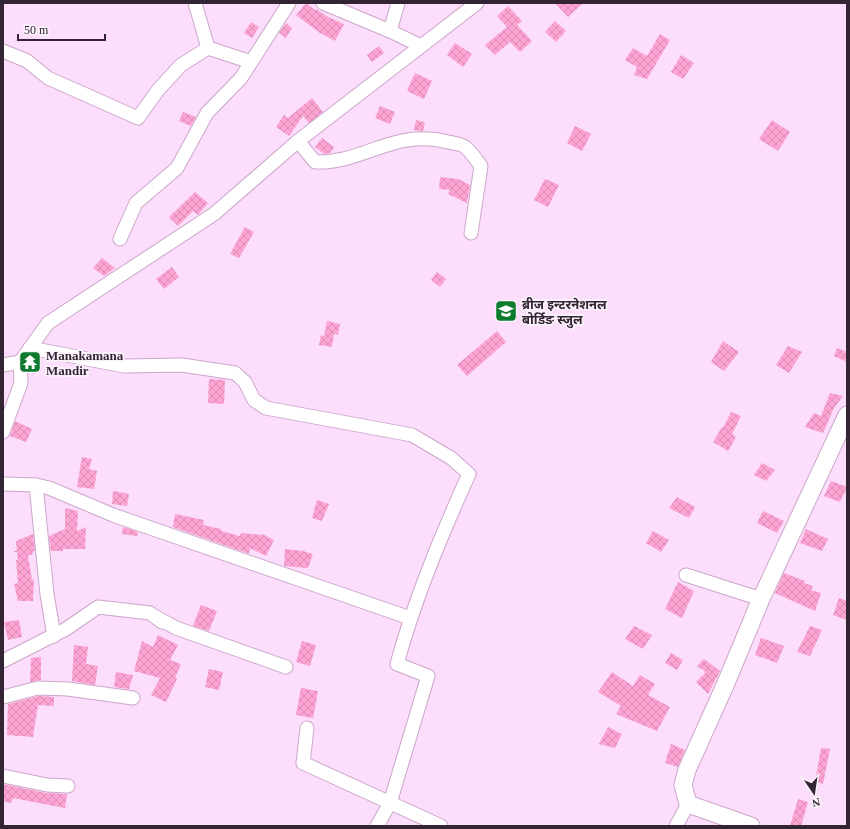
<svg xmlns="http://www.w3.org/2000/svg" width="850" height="829" font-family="'Times New Roman','Noto Sans Devanagari',serif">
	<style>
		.building { fill: url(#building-cross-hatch) }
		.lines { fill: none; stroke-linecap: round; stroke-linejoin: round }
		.minor-casing { stroke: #cba6ca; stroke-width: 15 }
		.tertiary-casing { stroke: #cba6ca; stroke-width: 19 }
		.minor { stroke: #fff; stroke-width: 13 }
		.tertiary { stroke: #fff; stroke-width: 17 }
		.labels { text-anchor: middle; stroke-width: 3.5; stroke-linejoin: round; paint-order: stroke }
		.poi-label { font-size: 13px; font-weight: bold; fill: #332533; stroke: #fbf3fb; text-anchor: start }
	</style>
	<defs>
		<pattern id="building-cross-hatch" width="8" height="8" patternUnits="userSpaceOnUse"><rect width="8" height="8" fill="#fea4d3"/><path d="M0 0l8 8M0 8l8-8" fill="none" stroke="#da8db6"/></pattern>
	</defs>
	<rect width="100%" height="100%" fill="#fcddfb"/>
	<g class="building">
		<path d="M306 3 315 10 316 9 328 17 344 24 335 41 320 33 296 15Z"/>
		<path d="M555 3H583L568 17Z"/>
		<path d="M508 6 522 21 517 25 532 41 520 52 510 42 495 55 485 45 507 27 497 16Z"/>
		<path d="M555 21 566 31 556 42 545 32Z"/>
		<path d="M251 22 259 27 252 38 244 33Z"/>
		<path d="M286 23 292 28 286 38 279 33Z"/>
		<path d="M660 34 670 40 647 79 634 75 637 67 625 60 633 48 647 56Z"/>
		<path d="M455 43 472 54 463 67 447 55Z"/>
		<path d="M379 46 384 53 372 62 367 55Z"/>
		<path d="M681 55 694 63 683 79 671 72Z"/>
		<path d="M415 73 432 81 424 99 407 91Z"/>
		<path d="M312 98 323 112 309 123 303 116 289 136 276 127 284 115 288 118Z"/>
		<path d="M380 106 395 112 390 124 375 118Z"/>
		<path d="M183 112 196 117 191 126 179 121Z"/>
		<path d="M416 120 425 122 423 131 414 130Z"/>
		<path d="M772 120 790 132 778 151 759 139Z"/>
		<path d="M575 126 591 134 582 151 567 143Z"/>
		<path d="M322 138 334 147 330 153 324 154 315 147Z"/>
		<path d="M440 177 458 179 470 185 467 203 448 194 450 190 439 189Z"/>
		<path d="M545 179 559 185 548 207 534 200Z"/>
		<path d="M195 192 208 203 198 215 193 211 178 226 169 217Z"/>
		<path d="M245 227 254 232 239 258 230 254Z"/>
		<path d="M102 258 115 268 104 276 93 268Z"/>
		<path d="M172 267 179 277 164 289 156 279Z"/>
		<path d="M437 272 446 279 440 287 431 280Z"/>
		<path d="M327 321 340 324 338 335 334 334 332 347 319 345 321 335 324 336Z"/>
		<path d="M497 331 506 342 467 376 457 365Z"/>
		<path d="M723 341 739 352 724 371 711 362Z"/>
		<path d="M788 346 802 352 789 373 776 365Z"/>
		<path d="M837 348 847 352V362L834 356Z"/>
		<path d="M209 379 225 380 224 404 208 403Z"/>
		<path d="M830 393 843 396 834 408 823 433 805 427 814 413 821 416Z"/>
		<path d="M731 412 741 416 732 434 736 437 728 451 713 442 722 427 723 428Z"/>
		<path d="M15 421 32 429 26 442 10 436Z"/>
		<path d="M82 457 92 459 89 469 97 471 94 489 77 487Z"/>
		<path d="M762 463 775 470 766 481 754 475Z"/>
		<path d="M831 481 847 487 840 502 824 496Z"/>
		<path d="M113 491 129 494 127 506 112 504Z"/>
		<path d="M677 497 695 507 689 518 669 508Z"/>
		<path d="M317 500 329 504 322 521 312 518Z"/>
		<path d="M65 508 78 511 77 531 86 527 85 549H63V551H51L49 536 65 529Z"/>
		<path d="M763 511 784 521 777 533 757 523Z"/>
		<path d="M175 514 204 520 203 525 221 529V531L240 536 241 533 261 535 262 534 274 540 266 556 250 548 249 553H247L173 527Z"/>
		<path d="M123 527 138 532 137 536 122 534Z"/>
		<path d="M806 529 828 539 822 551 800 543Z"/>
		<path d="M653 531 669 540 661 552 646 543Z"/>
		<path d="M33 534 35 551H33L32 555H28L32 580 34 579 33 601H18L14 584 18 583 16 560H18L17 552H13L17 550 16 541Z"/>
		<path d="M285 549 303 551 313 554 308 568 284 566Z"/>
		<path d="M784 573 805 581 804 583 813 586 811 590 821 593 815 611 775 593Z"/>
		<path d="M678 582 694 591 682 618 665 609Z"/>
		<path d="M839 598 847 601V620L833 615Z"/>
		<path d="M201 605 217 611 209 631 193 626Z"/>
		<path d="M19 620 22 637 8 640 4 622Z"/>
		<path d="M634 626 652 635 643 649 625 639Z"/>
		<path d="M810 626 822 630 810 656 797 652Z"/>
		<path d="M158 635 178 645 170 660 181 664 175 678 177 679 166 702 151 695 160 678 134 671 142 641 153 647Z"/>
		<path d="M761 638 784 646 777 663 755 655Z"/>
		<path d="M302 641 316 645 310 666 296 662Z"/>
		<path d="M74 645 88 647 86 664 98 666 95 685 72 681Z"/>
		<path d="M671 653 683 660 677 670 665 663Z"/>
		<path d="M41 657V680L30 682 31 658Z"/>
		<path d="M704 659 720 671 708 694 696 682 706 672 697 666Z"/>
		<path d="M209 669 223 672 219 690 205 687Z"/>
		<path d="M116 672 133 675 129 689 114 687Z"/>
		<path d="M612 672 633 686 640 675 655 684 648 695 670 707 657 731 616 714 621 706 598 692Z"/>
		<path d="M301 688 318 691 313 718 296 715Z"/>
		<path d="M39 696 54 697V706L38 705 33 737 7 735 8 704Z"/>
		<path d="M608 727 622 734 615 748 599 744Z"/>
		<path d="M671 744 685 750 678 767 665 763Z"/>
		<path d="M821 748 830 749 823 784 815 782Z"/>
		<path d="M3 784 46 793 67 794 65 808 13 798 11 803 3 801Z"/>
		<path d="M798 799 808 802 801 826H790Z"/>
	</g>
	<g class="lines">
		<g class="minor-casing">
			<g id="minor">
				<path d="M195 3 208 48"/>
				<path d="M323 3 390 31 421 46"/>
				<path d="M390 31 398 3"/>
				<path d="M3 51 27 61 48 78 138 118 158 90 181 65 208 48 251 62"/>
				<path d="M298 141 315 162C363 164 394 128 448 142 453 143 462 144 465 147 471 151 476 160 481 166L471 233"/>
				<path d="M120 239 136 203 177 168 207 113 241 78 289 3"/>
				<path d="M30 348 124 366 182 365 235 373 245 382 254 400 266 408 412 435 451 458 469 474C441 536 415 598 397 664L428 676 390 803 377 826"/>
				<path d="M3 365 20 362 48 323 214 214 298 141 477 3"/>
				<path d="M3 432 21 383 20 362"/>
				<path d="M3 484 36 485 47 594 54 636"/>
				<path d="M36 485 49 488 113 515 410 618"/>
				<path d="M686 575 761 599"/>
				<path d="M156 617 176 628 286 667"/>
				<path d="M3 661 66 629 98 607 150 613 162 622"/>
				<path d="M3 697 38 688 68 689 133 698"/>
				<path d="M307 728 303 763 441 826"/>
				<path d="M3 776 47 785 68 786"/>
				<path d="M676 826 688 804"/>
			</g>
		</g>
		<g class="tertiary-casing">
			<path id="tertiary" d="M751 826 688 804 683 785 687 770 726 683 761 599 847 415"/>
		</g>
		<use href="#minor" class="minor"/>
		<use href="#tertiary" class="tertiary"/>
	</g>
	<defs>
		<g id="school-square" transform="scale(1.15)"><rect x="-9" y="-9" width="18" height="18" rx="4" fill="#0e7a2e" stroke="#fbf3fb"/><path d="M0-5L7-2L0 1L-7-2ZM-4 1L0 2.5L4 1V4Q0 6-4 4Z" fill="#fff"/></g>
		<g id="temple-square" transform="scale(1.15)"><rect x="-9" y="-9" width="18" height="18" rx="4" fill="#0e7a2e" stroke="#fbf3fb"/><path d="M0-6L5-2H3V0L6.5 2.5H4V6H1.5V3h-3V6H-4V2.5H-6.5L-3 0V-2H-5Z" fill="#fff"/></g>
	</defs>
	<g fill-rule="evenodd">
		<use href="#school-square" x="506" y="311"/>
		<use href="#temple-square" x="30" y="362"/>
	</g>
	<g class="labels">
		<g class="poi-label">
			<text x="522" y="309">ब्रीज इन्टरनेशनल<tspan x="522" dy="15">बोर्डिङ स्जुल</tspan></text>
			<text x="46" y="360">Manakamana<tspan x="46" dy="15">Mandir</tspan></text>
		</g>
	</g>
	<rect width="850" height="829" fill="none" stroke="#332533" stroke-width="8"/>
	<g transform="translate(814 793) rotate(167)" stroke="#fbf3fb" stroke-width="3" paint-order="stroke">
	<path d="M0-3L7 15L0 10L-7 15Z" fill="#332533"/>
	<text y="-6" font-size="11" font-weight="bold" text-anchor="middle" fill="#332533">N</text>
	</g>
	<path d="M18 34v6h87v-6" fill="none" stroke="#332533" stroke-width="2"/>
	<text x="24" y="34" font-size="12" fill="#332533" stroke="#fbf3fb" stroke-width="3" paint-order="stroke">50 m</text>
</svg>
